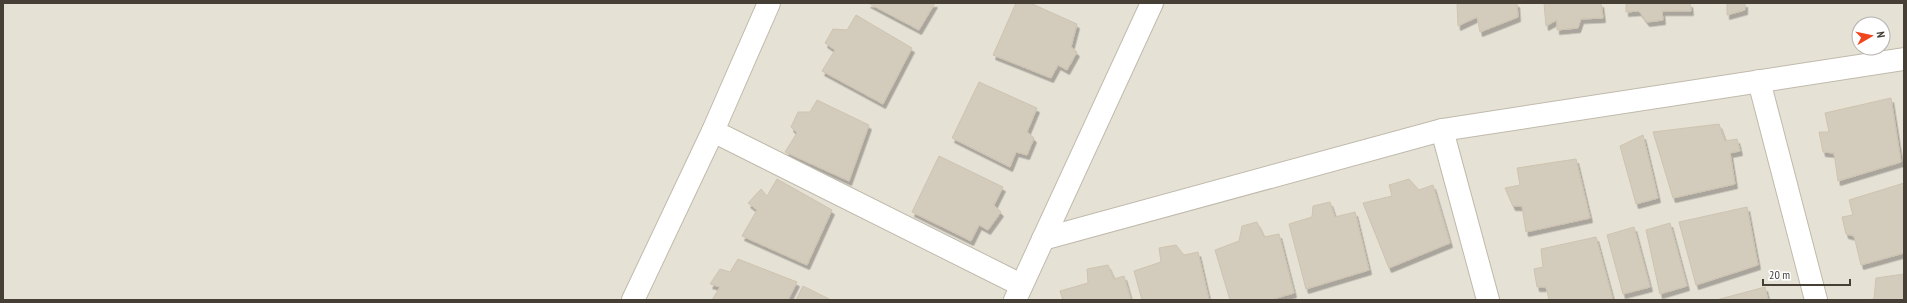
<svg xmlns="http://www.w3.org/2000/svg" width="1907" height="303" font-family="'PT Sans Narrow',sans-serif">
	<style>
		.residential { fill: #e6e1d5; fill-rule: evenodd }
		.building { fill: #d3cbbc; stroke: #cec3b0; filter: url(#shadow) }
		.lines { fill: none; stroke-linecap: round; stroke-linejoin: round }
		.minor-casing { stroke: #c0baac; stroke-width: 24 }
		.minor { stroke: #fff; stroke-width: 22 }
	</style>
	<defs>
		<filter id="shadow"><feDropShadow dx="2.5" dy="4.5" stdDeviation="0" flood-color="#0004"/></filter>
	</defs>
	<rect width="100%" height="100%" fill="#f2efe6"/>
	<path class="residential" d="M3 3H1904V300H3ZM1859 24H1883V48H1859Z"/>
	<g class="building">
		<path d="M868 3H935L919 30Z"/>
		<path d="M1016 3H1030L1077 24 1071 47 1077 52 1067 70 1058 65 1051 78 993 55Z"/>
		<path d="M1457 3H1517L1518 17 1480 32 1477 17 1458 26Z"/>
		<path d="M1544 3H1601L1603 18 1581 19 1578 28 1557 30V20L1546 26Z"/>
		<path d="M1626 3H1690L1691 11H1662L1663 20 1647 22 1639 11 1626 12Z"/>
		<path d="M1727 3H1745V10L1727 15Z"/>
		<path d="M856 15 912 48 883 104 822 71 835 50 825 43 833 29 847 30Z"/>
		<path d="M979 82 1037 108 1027 132 1034 138 1027 155 1016 152 1010 167 952 138Z"/>
		<path d="M1891 98 1901 162 1838 181 1834 153 1823 152 1819 132H1829L1825 113Z"/>
		<path d="M817 100 869 125 849 181 785 152 797 133 791 127 798 112H810Z"/>
		<path d="M1719 124 1725 141 1737 139 1740 151 1730 153 1735 184 1673 198 1653 132Z"/>
		<path d="M1643 135 1658 198 1636 204 1620 146Z"/>
		<path d="M939 156 1003 187 994 205 1001 212 988 230 979 225 971 241 912 212Z"/>
		<path d="M1576 159 1590 218 1526 232 1522 206H1513L1505 188 1520 185 1517 168Z"/>
		<path d="M777 179 832 210 807 265 742 236 757 210 748 203 761 189 767 196Z"/>
		<path d="M1409 179 1419 190 1433 185 1450 243 1389 268 1363 203 1392 196 1389 185Z"/>
		<path d="M1904 183V253L1861 265 1854 236 1846 234 1842 217 1853 215 1849 200Z"/>
		<path d="M1330 202 1335 217 1355 212 1369 270 1306 289 1289 224 1312 217 1313 206Z"/>
		<path d="M1747 207 1758 265 1696 285 1679 222Z"/>
		<path d="M1257 222 1264 237 1279 234 1294 293 1270 300H1230L1215 250 1239 241 1242 226Z"/>
		<path d="M1670 223 1687 286 1660 294 1646 230Z"/>
		<path d="M1634 227 1650 287 1623 294 1607 235Z"/>
		<path d="M1596 237 1613 300H1549L1546 287H1537L1534 269 1543 267 1541 249Z"/>
		<path d="M1176 245 1184 255 1198 252 1209 300H1142L1134 271 1161 262 1159 248Z"/>
		<path d="M738 259 797 282 788 300H712L720 287 710 284 720 269 730 272Z"/>
		<path d="M1108 265 1114 279 1124 276 1131 300H1063L1060 291 1088 283 1087 269Z"/>
		<path d="M1904 274V300H1866L1874 299 1876 278Z"/>
		<path d="M803 286 831 300H796Z"/>
		<path d="M1765 287 1768 300H1716Z"/>
	</g>
	<g class="lines">
		<g class="minor-casing">
			<g id="minor">
				<path d="M1759 81 1816 300"/>
				<path d="M1442 130 1488 300"/>
				<path d="M713 131 1021 285"/>
				<path d="M1043 239 1442 130 1904 59"/>
				<path d="M633 300 713 131 769 3"/>
				<path d="M1015 300 1152 3"/>
			</g>
		</g>
		<use href="#minor" class="minor"/>
	</g>
	<rect width="1907" height="303" fill="none" stroke="#453f36" stroke-width="8"/>
	<g transform="translate(1871 36) rotate(81)"><circle r="19" fill="#ffffff" stroke="#b5b2af"/>
	<path d="M0-3L7 15L0 10L-7 15Z" fill="#f04620"/>
	<text y="-6" font-size="11" font-weight="bold" text-anchor="middle" fill="#453f36">N</text>
	</g>
	<path d="M1763 279v6h87v-6" fill="none" stroke="#453f36" stroke-width="2"/>
	<text x="1769" y="279" font-size="12" fill="#453f36" stroke="#ffffff" stroke-width="3" paint-order="stroke">20 m</text>
</svg>
